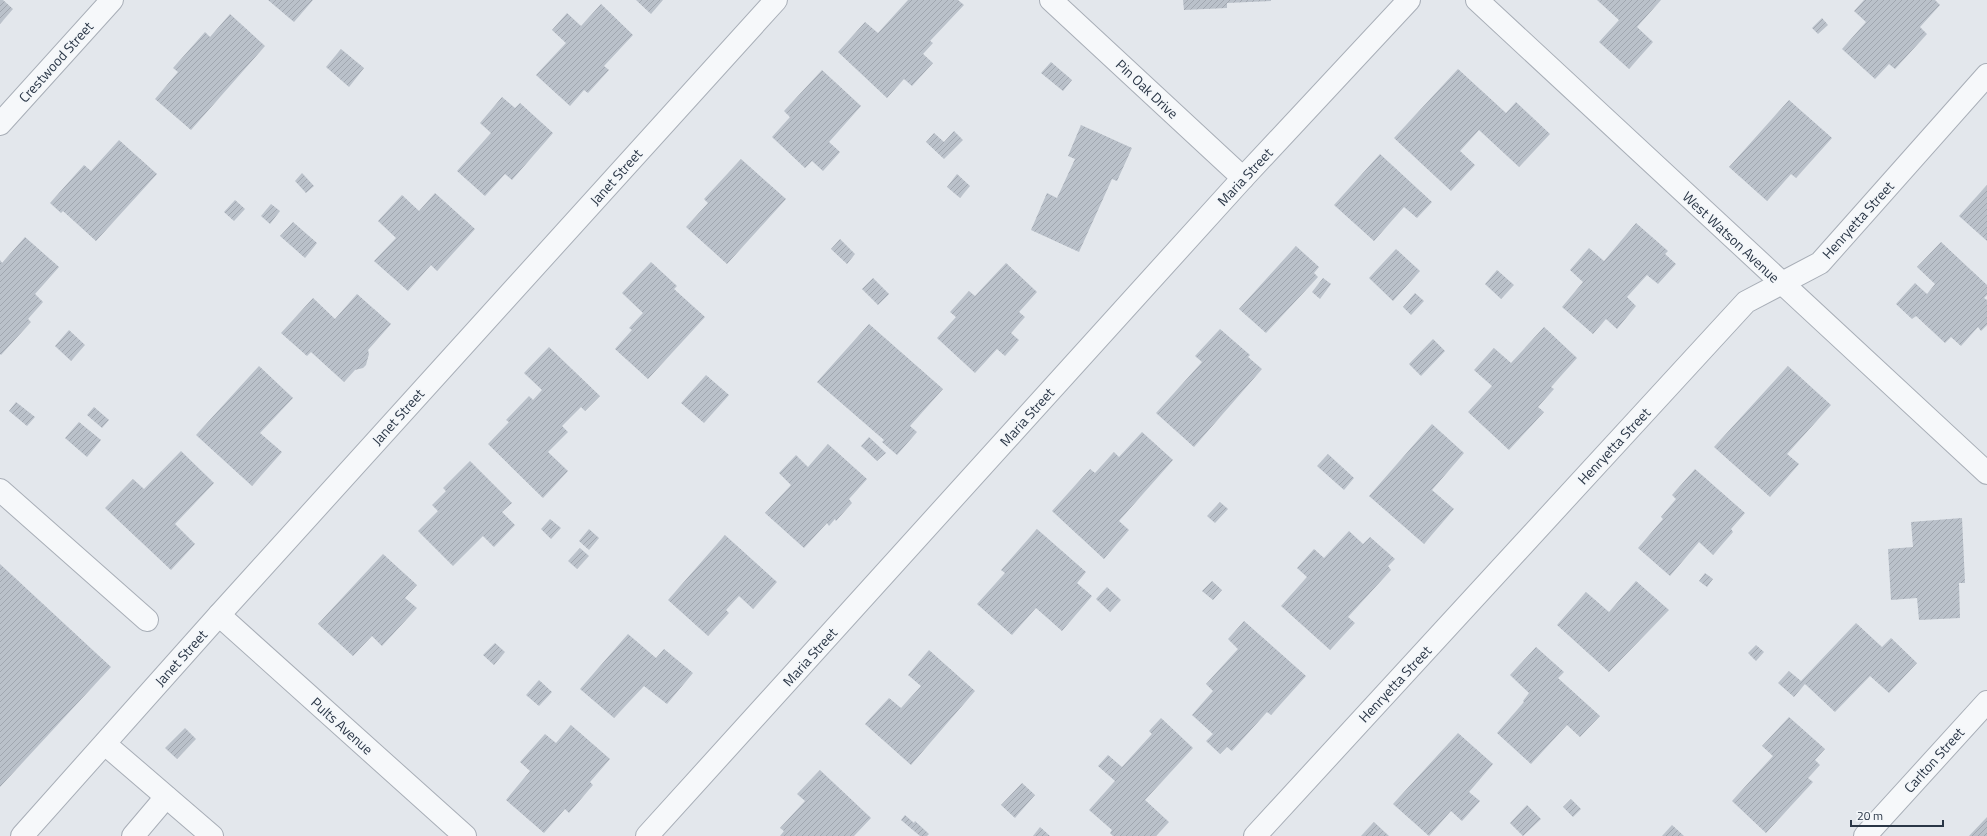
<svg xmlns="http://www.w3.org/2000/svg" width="1987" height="836" font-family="'Titillium Web',sans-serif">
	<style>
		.building { fill: url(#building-hatch) }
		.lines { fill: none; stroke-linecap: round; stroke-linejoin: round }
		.minor-casing { stroke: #a8aeb7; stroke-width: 24 }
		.minor { stroke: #f6f8fa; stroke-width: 22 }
		.labels { text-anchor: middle; stroke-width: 3; stroke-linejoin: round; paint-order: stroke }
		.street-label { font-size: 14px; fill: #2a3646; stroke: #f3f6f9 }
	</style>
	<defs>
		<pattern id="building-hatch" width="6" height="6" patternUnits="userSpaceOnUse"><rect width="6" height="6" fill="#bac1ca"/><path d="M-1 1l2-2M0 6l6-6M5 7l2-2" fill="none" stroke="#a0a6af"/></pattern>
	</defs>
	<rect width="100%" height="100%" fill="#e3e7ec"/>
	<g class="building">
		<path d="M0 0H3L13 9 0 24Z"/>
		<path d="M268 0H313L294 22Z"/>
		<path d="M636 0H663L651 14Z"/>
		<path d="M908 0H958L964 5 930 41 933 43 923 54 933 63 912 86 904 79 887 98 838 52 865 22 878 33Z"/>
		<path d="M1183 0H1271V1L1227 3V8L1184 10Z"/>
		<path d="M1597 0H1661L1637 27 1653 42 1629 69 1599 42 1619 20Z"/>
		<path d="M1864 0H1935L1940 5 1920 27 1927 34 1895 69 1889 64 1875 79 1842 49 1866 22 1854 11Z"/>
		<path d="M601 4 633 35 604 66 609 70 588 93 584 90 570 106 536 75 566 43 552 30 567 13 581 26Z"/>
		<path d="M230 14 265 46 191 130 155 99 178 72 173 68 205 32 210 37Z"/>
		<path d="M1822 18 1828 25 1818 34 1812 28Z"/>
		<path d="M341 49 364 68 349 87 326 67Z"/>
		<path d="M1051 62 1072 80 1063 91 1041 73Z"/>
		<path d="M1458 69 1506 113 1516 102 1550 134 1519 167 1479 130 1460 151 1475 165 1451 191 1394 138Z"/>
		<path d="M822 70 861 106 829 142 840 152 823 171 812 161 805 168 772 137 790 117 784 111Z"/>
		<path d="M502 97 515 108 520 103 553 133 512 180 505 174 485 196 457 171 491 133 480 123Z"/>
		<path d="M1789 100 1832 138 1796 178 1791 174 1767 201 1729 167Z"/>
		<path d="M1081 125 1132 148 1117 181 1112 179 1079 252 1031 230 1047 193 1057 198 1075 159 1068 156Z"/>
		<path d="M954 131 963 140 944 159 926 142 934 133 944 142Z"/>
		<path d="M119 140 157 174 96 241 63 211 61 213 50 203 84 165 91 171Z"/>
		<path d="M1380 154 1432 202 1417 218 1404 207 1374 241 1334 205Z"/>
		<path d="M741 159 786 199 727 264 686 227 708 203 704 199Z"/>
		<path d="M302 173 314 186 306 193 295 181Z"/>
		<path d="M957 174 970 186 960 198 947 187Z"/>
		<path d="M1987 185V241L1959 216Z"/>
		<path d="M435 193 475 229 437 271 431 265 408 291 374 261 396 238 378 221 402 195 419 211Z"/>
		<path d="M235 200 245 209 234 221 224 212Z"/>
		<path d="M271 204 280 211 270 224 261 216Z"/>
		<path d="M293 222 317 243 305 258 280 236Z"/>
		<path d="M1636 223 1668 251 1665 254 1676 264 1658 284 1647 275 1627 297 1636 306 1617 329 1606 319 1593 334 1562 307 1583 282 1570 270 1589 248 1604 261Z"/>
		<path d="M25 237 59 267 35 294 43 302 28 319 31 322 1 355 0 354V260L2 263Z"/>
		<path d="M840 239 855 254 847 264 831 249Z"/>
		<path d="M1941 242 1987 285V295L1984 298 1987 300V325L1981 331 1978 327 1961 346 1951 337 1945 343 1916 316 1912 319 1896 304 1915 283 1927 294 1935 284 1917 267Z"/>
		<path d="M1296 246 1319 267 1314 273 1318 277 1266 333 1239 309Z"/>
		<path d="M1396 249 1420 271 1393 301 1369 278Z"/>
		<path d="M651 262 677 286 674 289 705 317 648 379 615 349 632 330 629 328 643 313 622 293Z"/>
		<path d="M1006 263 1037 292 1019 312 1025 317 1011 333 1019 340 1005 356 997 349 975 373 937 338 956 317 950 312 969 291 975 296Z"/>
		<path d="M1497 270 1514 285 1501 299 1485 284Z"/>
		<path d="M873 278 889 294 878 305 862 289Z"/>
		<path d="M1323 278 1331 284 1320 299 1312 292Z"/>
		<path d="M1415 293 1424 301 1411 315 1403 307Z"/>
		<path d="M357 294 391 324 368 350 369 354 366 365 363 368 355 370 344 382 311 352 307 356 281 333 313 298 335 319Z"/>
		<path d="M869 324 943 389 910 426 917 432 897 455 882 442 884 440 817 382Z"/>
		<path d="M1544 327 1577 358 1551 387 1554 389 1538 407 1544 412 1509 450 1468 412 1492 386 1474 370 1494 348 1511 363Z"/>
		<path d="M1220 329 1250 355 1248 357 1262 369 1194 447 1156 413 1202 362 1195 356Z"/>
		<path d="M69 330 85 345 71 361 55 346Z"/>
		<path d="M1433 339 1445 351 1421 376 1409 364Z"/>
		<path d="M549 347 600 396 585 411 581 407 562 426 568 432 548 452 568 471 543 498 488 444 509 422 506 420 529 396 533 400 542 390 524 373Z"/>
		<path d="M259 366 293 398 260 433 282 452 252 486 196 435Z"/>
		<path d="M1788 366 1831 405 1787 454 1799 464 1770 497 1714 447Z"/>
		<path d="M706 375 729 395 704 423 681 403Z"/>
		<path d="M16 402 35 417 27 426 9 411Z"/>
		<path d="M94 407 109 420 102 428 87 415Z"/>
		<path d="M79 422 101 440 87 457 65 438Z"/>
		<path d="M1432 424 1464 453 1432 490 1454 509 1424 544 1369 496Z"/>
		<path d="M1142 432 1173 460 1119 521 1129 530 1104 559 1052 511 1090 469 1095 473 1114 452 1119 457Z"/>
		<path d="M869 437 886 453 877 461 861 446Z"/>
		<path d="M828 444 867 479 849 499 852 503 836 521 835 519 829 526 827 523 804 548 765 513 791 485 779 473 796 455 808 467Z"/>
		<path d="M181 451 214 483 175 524 195 544 171 570 105 508 133 479 144 489Z"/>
		<path d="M1328 454 1354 478 1344 490 1317 466Z"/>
		<path d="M470 461 512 503 502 512 515 525 494 547 483 536 453 566 418 531 438 511 432 505 446 491 443 488Z"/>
		<path d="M1695 469 1745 513 1731 529 1733 532 1713 555 1699 542 1670 576 1638 548 1663 519 1661 517 1676 499 1672 495Z"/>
		<path d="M1220 502 1228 509 1215 523 1207 516Z"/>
		<path d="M1962 518 1965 583H1959L1960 618 1919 620 1917 598 1891 600 1888 549 1913 547 1911 522Z"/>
		<path d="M550 519 561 528 551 539 541 529Z"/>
		<path d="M589 529 599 538 589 550 579 541Z"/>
		<path d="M1037 529 1086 572 1077 583 1092 596 1062 631 1036 608 1012 635 977 604 1005 573 1001 570Z"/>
		<path d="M1349 531 1363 544 1370 537 1395 559 1388 566 1391 570 1348 617 1355 623 1330 650 1281 606 1307 577 1297 568 1314 549 1324 558Z"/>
		<path d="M725 535 777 582 753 609 739 596 726 610 729 613 708 636 668 600Z"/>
		<path d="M580 548 589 556 577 569 568 561Z"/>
		<path d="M383 554 417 585 405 598 417 608 382 646 372 636 353 656 318 624Z"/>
		<path d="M0 564 111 667 0 787Z"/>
		<path d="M1705 573 1713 579 1707 587 1699 581Z"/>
		<path d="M1212 581 1222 590 1213 600 1202 591Z"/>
		<path d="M1636 581 1669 610 1609 672 1557 625 1586 592 1609 612Z"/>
		<path d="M1107 587 1121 600 1110 612 1096 599Z"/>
		<path d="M1244 621 1306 676 1271 715 1267 712 1232 751 1227 747 1220 754 1206 741 1213 734 1192 715 1213 691 1206 684 1238 649 1228 639Z"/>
		<path d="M1856 623 1882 647 1891 638 1917 663 1889 693 1870 676 1835 712 1805 684 1794 697 1778 683 1789 671 1801 681Z"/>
		<path d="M628 634 656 658 664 649 693 673 667 704 644 686 614 718 580 689Z"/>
		<path d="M495 643 505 652 494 665 483 655Z"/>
		<path d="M1756 645 1764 652 1756 661 1748 653Z"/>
		<path d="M1536 647 1564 672 1558 678 1600 716 1580 737 1567 725 1531 764 1497 733 1524 702 1523 701 1529 693 1510 675Z"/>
		<path d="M929 650 975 691 911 765 865 724 889 698 901 708 921 686 908 675Z"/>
		<path d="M539 680 552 692 539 706 526 695Z"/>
		<path d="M1789 717 1825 749 1815 760 1820 765 1808 778 1813 782 1766 833 1732 801 1773 756 1762 746Z"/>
		<path d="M1161 718 1193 748 1145 800 1169 822 1156 836H1113L1110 833 1112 830 1089 810 1115 781 1098 766 1108 755 1122 767 1152 734 1149 731Z"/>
		<path d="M571 725 610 759 590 782 593 785 569 813 565 809 544 833 506 800 530 771 520 762 545 734 556 743Z"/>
		<path d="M185 728 196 739 177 759 165 748Z"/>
		<path d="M1458 733 1493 764 1469 792 1480 801 1462 821 1451 811 1429 836 1393 804Z"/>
		<path d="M820 770 871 818 854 836H780L784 831 780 828 805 801 797 794Z"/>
		<path d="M1022 783 1035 795 1015 818 1001 805Z"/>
		<path d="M1571 799 1581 809 1573 817 1563 807Z"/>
		<path d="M1527 805 1541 819 1523 836 1510 823Z"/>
		<path d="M905 815 914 823 915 821 929 834 927 836H920L901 820Z"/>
		<path d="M1987 817V836H1969Z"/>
		<path d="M1374 822 1389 836H1361Z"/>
		<path d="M1672 825 1684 836H1662Z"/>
		<path d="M1040 827 1050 836H1033Z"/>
	</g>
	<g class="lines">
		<g class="minor-casing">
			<g id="minor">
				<path d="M1051 0 1243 178"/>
				<path d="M1477 0 1987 473"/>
				<path d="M0 124 112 0"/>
				<path d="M0 490 147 620"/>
				<path d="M219 615 465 836"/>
				<path d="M105 744 212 836"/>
				<path d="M22 836 219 615 776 0"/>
				<path d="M133 836 166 797"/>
				<path d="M647 836 1243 178 1409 0"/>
				<path d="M1255 836 1746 302 1820 263 1987 75"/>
				<path d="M1865 836 1987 702"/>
			</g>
		</g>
		<use href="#minor" class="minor"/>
	</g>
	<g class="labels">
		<g class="street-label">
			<text transform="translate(56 62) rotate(-48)" y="5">Crestwood Street</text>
			<text transform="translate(1147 89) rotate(43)" y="5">Pin Oak Drive</text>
			<text transform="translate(616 177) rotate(-48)" y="5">Janet Street</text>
			<text transform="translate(1245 177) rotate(-47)" y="5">Maria Street</text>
			<text transform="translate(1858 220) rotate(-48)" y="5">Henryetta Street</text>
			<text transform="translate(1731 237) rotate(43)" y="5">West Watson Avenue</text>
			<text transform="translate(398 417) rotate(-48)" y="5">Janet Street</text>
			<text transform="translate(1027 417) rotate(-48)" y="5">Maria Street</text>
			<text transform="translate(1614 446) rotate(-47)" y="5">Henryetta Street</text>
			<text transform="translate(810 657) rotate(-48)" y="5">Maria Street</text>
			<text transform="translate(181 658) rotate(-48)" y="5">Janet Street</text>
			<text transform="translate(1395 684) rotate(-47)" y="5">Henryetta Street</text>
			<text transform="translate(342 726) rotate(42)" y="5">Pults Avenue</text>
			<text transform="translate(1934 760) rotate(-48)" y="5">Carlton Street</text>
		</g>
	</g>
	<path d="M1851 820v6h92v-6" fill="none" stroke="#2a3646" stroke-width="2"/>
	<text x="1857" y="820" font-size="12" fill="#2a3646" stroke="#f3f6f9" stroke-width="3" paint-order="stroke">20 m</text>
</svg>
